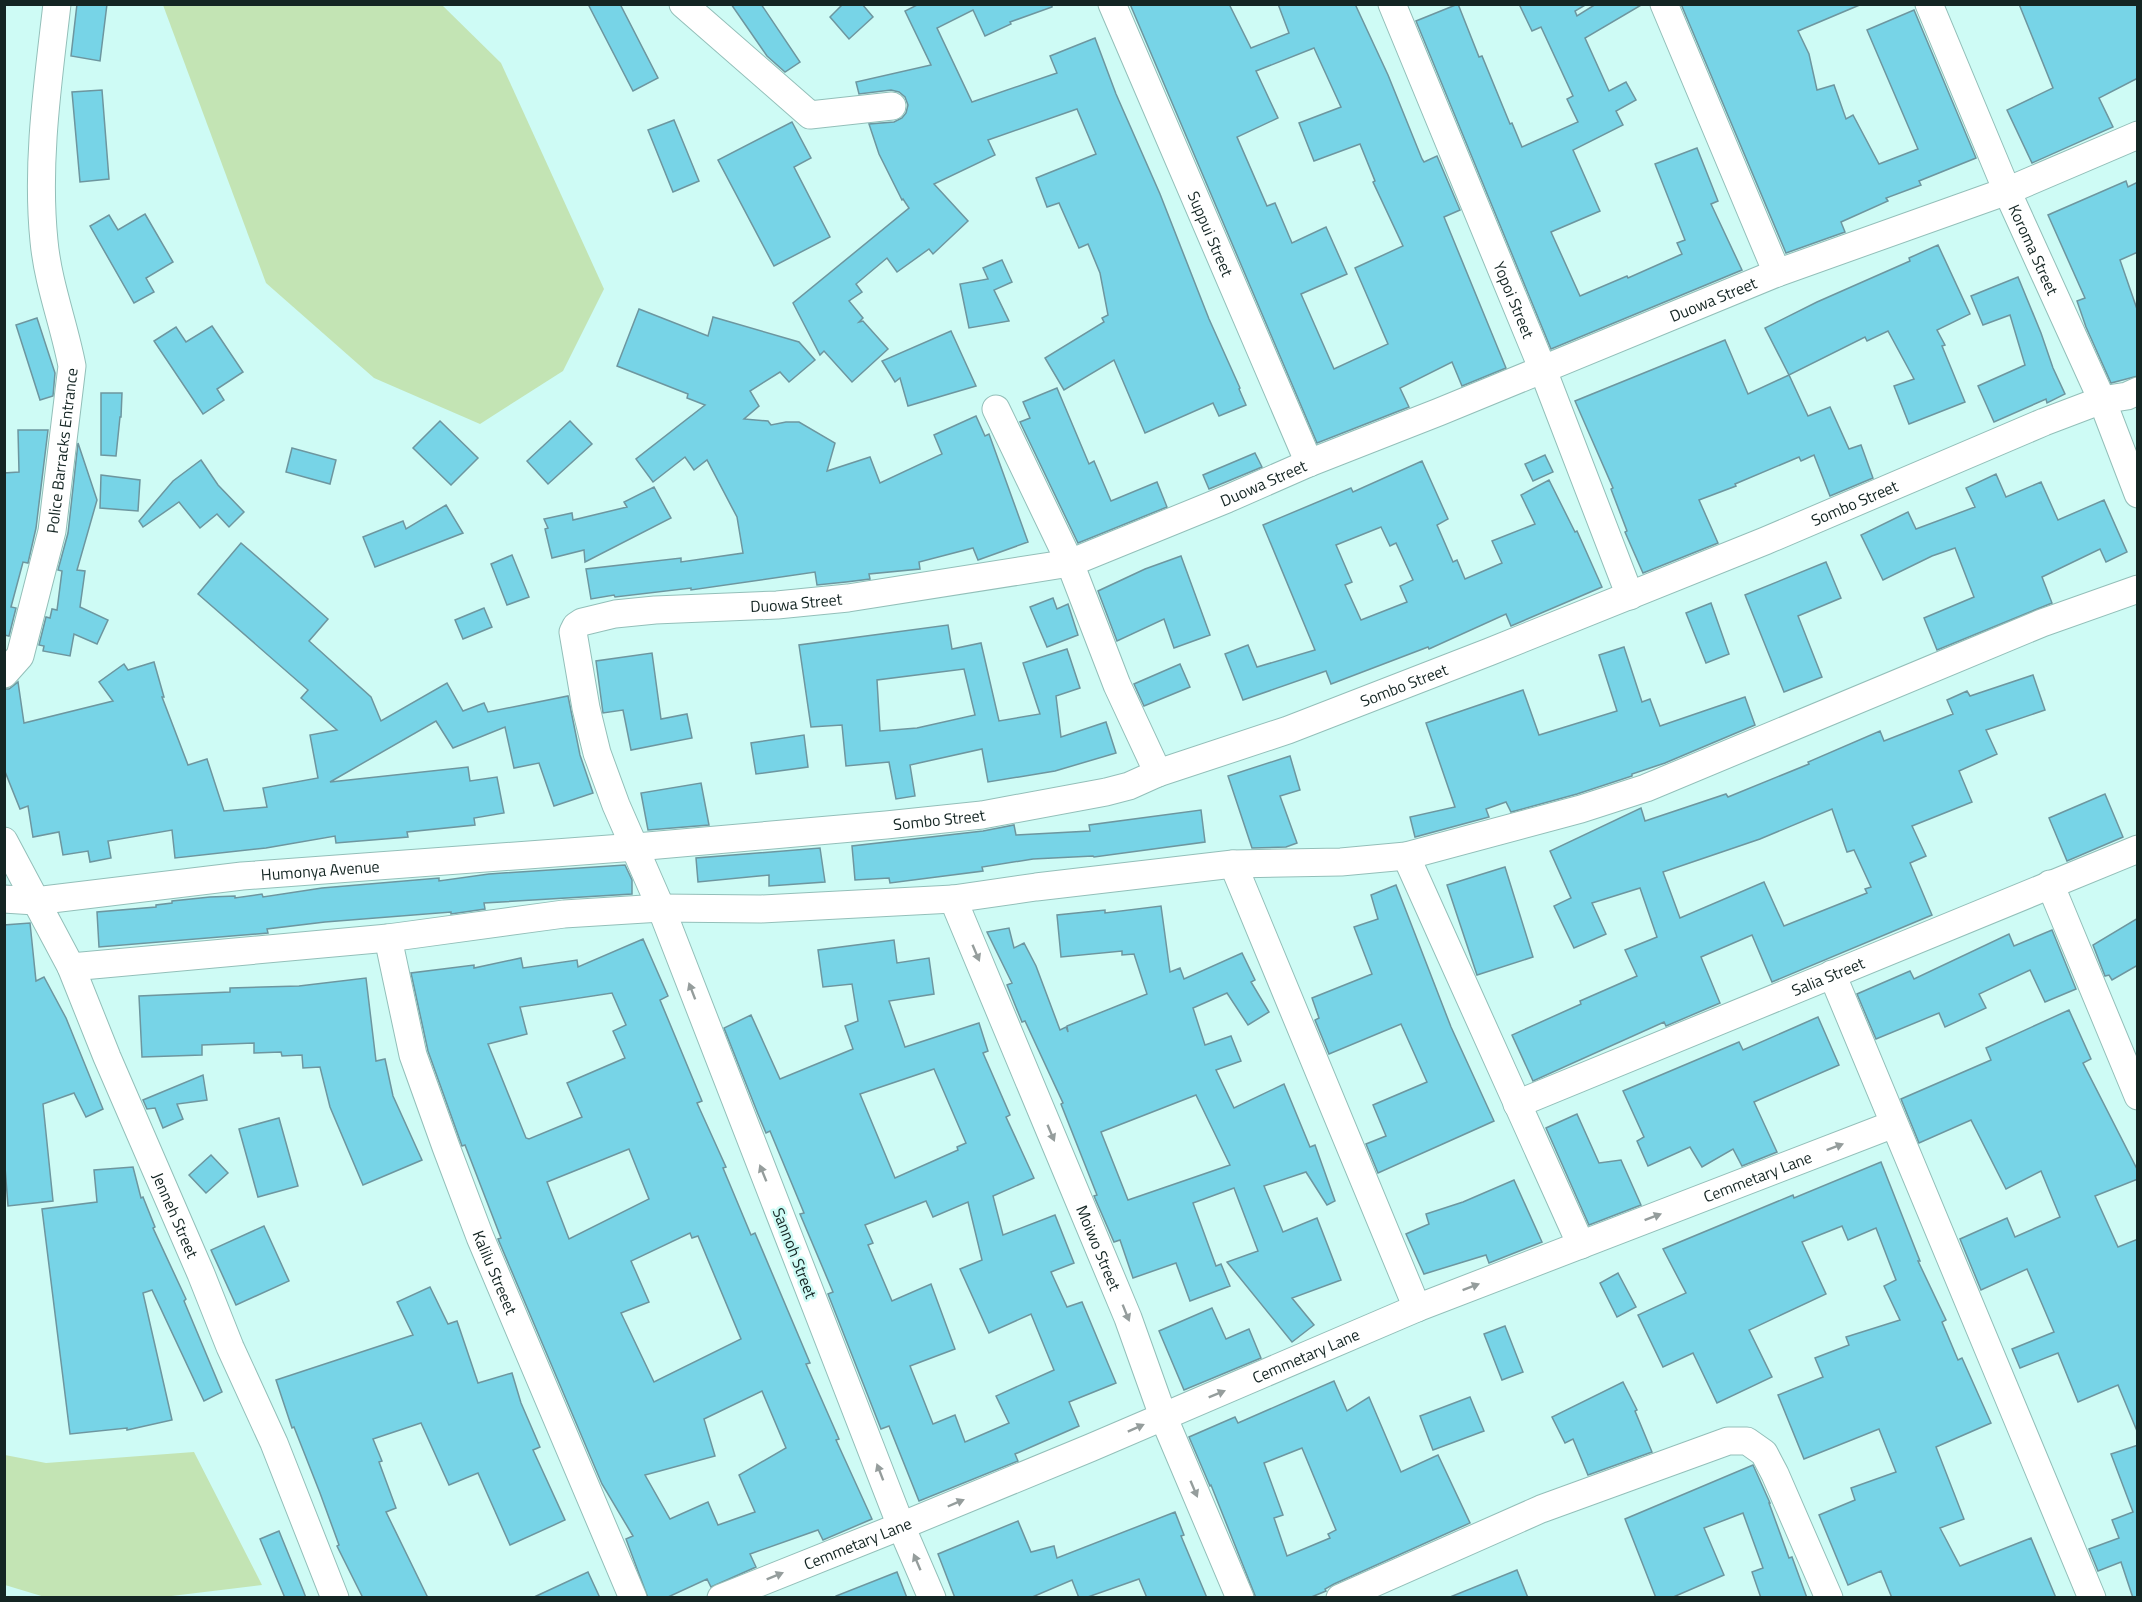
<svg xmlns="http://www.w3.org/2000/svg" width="2142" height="1602" font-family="'Titillium Web',sans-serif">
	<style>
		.green { fill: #c3e4b4 }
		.building { fill: #77d4e7; stroke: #6d969f; stroke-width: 1.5; fill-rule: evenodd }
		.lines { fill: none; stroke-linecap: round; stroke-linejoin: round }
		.minor-casing { stroke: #93bfb9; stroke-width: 29 }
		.minor { stroke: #fff; stroke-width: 27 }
		.oneway { fill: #959d9c }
		.labels { text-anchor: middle; stroke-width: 5; stroke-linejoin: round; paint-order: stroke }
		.street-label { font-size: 16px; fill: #142523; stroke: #cefbf5 }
	</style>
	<rect width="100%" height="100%" fill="#cefbf5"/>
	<g class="green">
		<path d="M163 5H442L501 63 604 289 563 371 480 424 374 378 266 283Z"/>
		<path d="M194 1452 262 1585 155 1598H48L5 1585V1455L46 1463Z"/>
	</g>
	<g class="building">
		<path d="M77 4H107L100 61 71 56Z"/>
		<path d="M588 4H620L658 78 633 91Z"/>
		<path d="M731 4H761L800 62 785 72 767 56Z"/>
		<path d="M843 4H862L873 17 849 39 830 17Z"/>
		<path d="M919 4H1052V7L1010 22 1011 24 985 36 973 10 937 28 972 102 1057 73 1050 56 1095 38 1116 94 1160 194 1209 319 1240 388 1239 389 1246 405 1219 416 1213 403 1145 433 1114 360 1064 390 1045 358 1104 322 1102 318 1108 315 1100 273 1088 244 1079 248 1059 203 1047 207 1036 178 1096 154 1077 109 988 140 995 155 934 184 968 221 933 254 929 249 897 272 887 258 856 284 862 292 849 301 863 318 859 322 863 321 888 349 852 382 824 351 820 355 793 303 909 208 903 199 902 200 879 154 869 124 894 122 902 118 906 113 908 105 905 97 899 92 891 90 859 94 856 82 931 65 905 11Z"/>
		<path d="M1130 4H1229L1251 48 1289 33 1278 4H1355L1388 75 1422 159 1424 162 1437 156 1460 210 1444 217 1506 368 1462 386 1452 362 1400 388 1409 407 1317 443ZM1314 48 1341 107 1299 123 1314 161 1360 144 1375 181 1373 182 1403 246 1355 268 1388 344 1334 369 1301 294 1347 274 1326 227 1292 243 1275 203 1267 206 1237 137 1278 118 1256 71Z"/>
		<path d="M1458 4 1479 57 1482 56 1510 124 1512 123 1522 147 1578 122 1567 99 1573 96 1541 27 1532 31 1519 4H1587L1575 11 1577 16 1596 4H1643L1585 38 1609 91 1626 82 1636 100 1616 111 1623 125 1573 150 1600 211 1551 232 1580 296 1627 276 1628 278 1682 254 1677 243 1685 240 1655 164 1697 148 1718 201 1711 204 1742 270 1551 349 1416 21Z"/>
		<path d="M1681 4H1862L1798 31 1809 54 1817 90 1834 85 1846 119 1853 115 1879 164 1918 149 1867 30 1914 10 1976 158 1919 181 1921 185 1886 198 1888 201 1841 222 1845 232 1786 253Z"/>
		<path d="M2019 4H2138V78L2099 98 2113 127 2032 163 2007 110 2053 88Z"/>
		<path d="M102 90 109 179 80 182 72 92Z"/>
		<path d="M674 120 699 181 673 192 648 130Z"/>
		<path d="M792 122 811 158 794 167 830 237 774 266 718 160Z"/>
		<path d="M2126 181 2128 187 2138 182V252L2120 260 2138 312V376L2111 383 2086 327 2077 301 2085 298 2048 215Z"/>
		<path d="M145 214 173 262 146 278 154 292 134 303 90 226 109 215 118 230Z"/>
		<path d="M1938 245 1970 314 1937 330 1945 345 1942 346 1965 402 1909 424 1894 386 1914 379 1888 331 1867 341 1865 337 1789 375 1765 328 1817 302 1910 261 1909 258Z"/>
		<path d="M1002 260 1012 282 994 290 1009 321 969 328 960 284 988 279 983 268Z"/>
		<path d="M2018 277 2041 333 2053 368 2065 394 2047 403 2046 399 1994 422 1978 386 2025 365 2010 315 1983 325 1971 296Z"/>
		<path d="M639 309 708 336 713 317 799 342 815 360 789 382 780 372 750 391 759 406 744 419 768 421 771 425 786 422H799L835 443 827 471 870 457 880 483 942 454 934 435 976 416 985 436 989 434 1028 542 978 560 973 548 919 562 920 569 869 574 870 579 846 582 817 585 815 572 691 590V588L615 597 614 595 591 599 586 569 681 558V562L743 553 737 517 707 460 694 470 685 457 653 482 636 459 705 405 687 398 688 394 617 366Z"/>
		<path d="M37 318 55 373 53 396 40 400 16 325Z"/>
		<path d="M212 326 243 372 217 389 224 400 203 414 154 341 176 327 186 342Z"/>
		<path d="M951 331 976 386 908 406 900 378 895 382 882 361Z"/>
		<path d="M1725 340 1748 394 1789 375 1808 416 1830 407 1849 449 1861 445 1873 478 1830 496 1814 455 1801 461 1799 457 1735 484 1736 486 1699 500 1718 543 1643 573 1625 532 1627 531 1611 489 1613 488 1575 401Z"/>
		<path d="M1057 388 1089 464 1094 461 1111 501 1157 482 1167 507 1078 543 1020 422 1030 418 1023 402Z"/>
		<path d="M101 393H122L121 417H120L116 456 101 455Z"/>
		<path d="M440 421 478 458 451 485 413 448Z"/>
		<path d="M570 421 592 444 548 484 527 461Z"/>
		<path d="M18 430H48L36 528 28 563 23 562 11 607 16 608 9 636 4 635V473L19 472Z"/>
		<path d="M78 443 97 500 77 570 85 571 80 607 108 620 97 644 74 634 70 656 43 651 44 646 39 645 46 617 50 618 52 609 57 610 62 571 58 570 68 533Z"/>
		<path d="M292 448 336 460 330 484 286 472Z"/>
		<path d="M1255 453 1262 467 1209 489 1203 475Z"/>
		<path d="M1545 455 1553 472 1533 481 1525 464Z"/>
		<path d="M201 460 218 485 244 512 229 527 217 514 200 528 179 502 143 527 139 521 173 481Z"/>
		<path d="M1422 461 1448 519 1437 525 1453 562 1457 560 1465 579 1502 563 1492 541 1535 524 1521 495 1549 480 1575 532 1577 531 1602 587 1511 626 1506 614 1429 649 1428 647 1331 684 1326 671 1243 700 1225 654 1248 645 1257 667 1315 650 1263 525 1351 488 1353 492ZM1381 527 1390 546 1396 543 1413 580 1400 586 1407 602 1361 620 1345 585 1352 582 1336 545Z"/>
		<path d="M1996 474 2006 497 2041 482 2058 520 2104 500 2127 552 2106 562 2100 549 2042 577 2052 603 1937 650 1924 618 1974 597 1955 548 1932 556 1883 580 1861 535 1908 512 1916 529 1975 507 1966 488Z"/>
		<path d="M101 475 140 480 138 511 100 508Z"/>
		<path d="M654 487 671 518 585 562 584 550 552 558 545 529 548 528 544 519 572 513 573 520 627 507 624 502Z"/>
		<path d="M446 505 463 533 375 567 363 537 403 521 406 529Z"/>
		<path d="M241 543 328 619 309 641 371 697 381 721 447 683 463 711 484 703 488 712 568 696 580 755 593 793 554 806 539 763 514 768 505 727 453 748 436 721 330 782 468 767 470 781 497 777 504 813 474 818 475 825 407 832 408 837 336 843 335 836 266 848 175 858 172 830 108 841 111 858 90 862 88 851 63 855 59 832 33 837 28 806 20 809 4 769V689H9L18 682 24 723 113 701 99 682 124 664 128 670 154 662 164 697H162L188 765 207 759 224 811 267 807 263 788 318 778 310 735 337 730 301 698 308 690 198 594Z"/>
		<path d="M512 555 529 597 507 605 491 564Z"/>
		<path d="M1181 556 1210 635 1174 648 1164 619 1117 641 1098 591 1145 569Z"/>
		<path d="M1826 562 1841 598 1798 616 1822 677 1784 692 1745 595Z"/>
		<path d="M1053 598 1057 609 1068 604 1078 635 1047 647 1030 607Z"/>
		<path d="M1711 603 1729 654 1706 663 1686 613Z"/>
		<path d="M484 608 492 627 463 639 455 620Z"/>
		<path d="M948 625 952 649 981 643 999 721 1040 714 1023 663 1067 649 1080 688 1056 696 1061 737 1106 722 1116 753 1055 771 988 782 982 749 910 765 915 796 896 799 889 762 846 766 842 725 811 727 799 645ZM964 669 975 715 917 728 880 731 877 680Z"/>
		<path d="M1624 647 1642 702 1650 699 1660 726 1745 697 1755 725 1665 763 1632 774V776L1577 794 1511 812 1506 802 1486 809 1489 817 1415 837 1410 817 1455 807 1426 723 1523 690 1539 735 1617 711 1599 655Z"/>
		<path d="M652 653 661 719 687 714 692 738 631 750 623 710 603 713 596 661Z"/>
		<path d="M1180 664 1190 687 1144 706 1134 684Z"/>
		<path d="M2033 675 2045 710 1986 730 1997 754 1959 771 1972 802 1912 826 1926 856 1910 863 1932 915 1772 982 1752 935 1701 957 1720 1003 1666 1026 1664 1022 1533 1081 1512 1035 1581 1004 1580 1001 1637 976 1625 950 1657 937 1640 888 1592 903 1606 934 1574 948 1554 906 1571 898 1550 851 1641 808 1645 821 1726 794 1728 797 1809 764 1808 762 1880 731 1884 741 1953 714 1947 700 1967 691 1970 696ZM1832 809 1847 852 1854 850 1871 887 1865 889 1867 893 1784 926 1764 882 1680 918 1663 872 1760 839Z"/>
		<path d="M804 735 808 767 756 774 751 743Z"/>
		<path d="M1290 756 1300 790 1280 796 1297 843 1286 847 1252 848 1228 776Z"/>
		<path d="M701 783 709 825 648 830 641 793Z"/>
		<path d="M2105 794 2123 837 2067 861 2049 818Z"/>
		<path d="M1201 810 1205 842 1094 857 1093 856 1033 859 982 867 983 871 890 883 889 878 855 880 852 846 983 831 1014 825 1016 835 1090 831 1089 825Z"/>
		<path d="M820 848 825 882 769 886V875L698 882 696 858Z"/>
		<path d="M625 865 632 880V894L484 903 485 909 451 914V912L325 922 267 929 268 933 99 947 97 912 156 907V905L172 903V901L210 897 235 896V898L262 894 263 897 322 888 439 878V881L489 874Z"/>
		<path d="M1505 867 1533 957 1477 975 1447 885Z"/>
		<path d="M1396 885 1451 1027 1494 1121 1378 1173 1366 1144 1386 1136 1373 1105 1427 1082 1401 1024 1329 1054 1315 1020 1319 1018 1312 998 1372 974 1354 927 1378 919 1371 895Z"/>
		<path d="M1161 906 1170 972 1180 968 1184 979 1242 953 1255 980 1251 982 1269 1012 1248 1025 1227 993 1193 1008 1205 1045 1231 1036 1241 1061 1216 1070 1234 1108 1284 1084 1310 1147 1315 1145 1335 1201 1327 1205 1306 1172 1264 1186 1283 1232 1317 1218 1341 1280 1292 1298 1314 1325 1292 1342 1227 1262 1258 1251 1234 1188 1193 1203 1216 1266 1221 1264 1230 1286 1190 1301 1176 1263 1133 1278 1120 1240 1114 1242 1094 1196 1097 1195 1061 1104 1063 1103 1025 1021 1022 1022 1007 985 1012 983 987 932 1009 928 1014 948 1024 943 1036 966 1060 1030 1066 1027 1068 1032 1067 1026 1147 994 1134 954 1122 955V951L1061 957 1057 915 1105 910V913ZM1196 1095 1230 1165 1128 1200 1101 1132Z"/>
		<path d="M2138 918V965L2112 980 2109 975 2105 976 2093 945Z"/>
		<path d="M30 923 36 981 44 977 66 1018 103 1109 86 1117 74 1093 43 1104 53 1201 8 1206 4 1154V925Z"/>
		<path d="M2052 930 2076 989 2045 1002 2030 970 1979 994 1986 1008 1945 1027 1939 1013 1876 1039 1857 994 1910 971 1914 979 2009 934 2014 946Z"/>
		<path d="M643 939 668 996 660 1000 702 1101 697 1103 726 1167 723 1168 751 1235 755 1233 810 1363 806 1364 839 1439 836 1440 872 1519 823 1540 818 1530 750 1554 756 1567 711 1587 707 1579 666 1598H648L626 1539 633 1536 602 1484 498 1239 501 1238 465 1145 462 1146 428 1051 411 973 474 965V968L521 958 523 968 577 960 578 967ZM612 993 626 1025 613 1031 625 1058 567 1083 582 1117 529 1139 526 1138 488 1044 527 1034 520 1007ZM629 1149 649 1199 569 1239 547 1182ZM690 1233 692 1238 698 1236 741 1339 654 1382 621 1313 649 1302 631 1261ZM762 1391 786 1448 739 1475 755 1512 718 1525 708 1502 670 1519 645 1475 715 1456 704 1419Z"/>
		<path d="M894 940 897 963 929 958 934 994 889 1001 905 1047 979 1023 988 1051 983 1053 1010 1115 1006 1117 1034 1178 993 1196 1003 1235 1055 1215 1074 1263 1051 1272 1067 1307 1082 1302 1116 1383 1069 1402 1079 1426 1015 1454 1018 1461 919 1501 889 1426 881 1429 828 1294 833 1292 800 1214 804 1213 770 1131 766 1133 758 1114 724 1028 751 1015 780 1079 853 1049 845 1026 858 1021 852 984 823 987 818 950ZM934 1069 966 1143 957 1147 958 1150 895 1178 860 1094ZM926 1201 933 1217 968 1202 982 1260 960 1269 989 1333 1031 1314 1054 1370 996 1396 1009 1423 965 1442 955 1415 933 1424 910 1366 955 1349 931 1284 892 1301 868 1245 873 1243 865 1225Z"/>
		<path d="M366 978 376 1061 385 1059 393 1096 422 1160 363 1185 330 1107 320 1067 303 1068 302 1055 282 1056 281 1052 254 1053V1043L202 1045V1055L142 1057 139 996 230 992V988L299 986Z"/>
		<path d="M2069 1010 2091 1059 2083 1063 2138 1171V1179L2095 1196 2118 1247 2138 1239 2137 1431 2118 1385 2078 1402 2058 1353 2020 1368 2012 1349 2054 1332 2027 1269 1981 1290 1960 1239 2007 1218 2015 1237 2060 1217 2041 1171 2006 1189 1971 1120 1919 1143 1901 1099 1991 1060 1986 1048Z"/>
		<path d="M1818 1017 1839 1065 1754 1102 1777 1152 1742 1166 1733 1149 1702 1167 1690 1147 1648 1166 1637 1141 1644 1137 1623 1091 1739 1042 1743 1050Z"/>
		<path d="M203 1075 207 1100 177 1104 183 1119 163 1128 155 1108 147 1109 143 1100Z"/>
		<path d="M1577 1114 1599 1163 1621 1160 1641 1205 1589 1225 1546 1128Z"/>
		<path d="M279 1118 298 1186 258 1197 239 1129Z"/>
		<path d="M211 1155 228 1173 206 1193 189 1175Z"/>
		<path d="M1881 1162 1920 1261H1918L1946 1320 1942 1322 1958 1360 1962 1358 1991 1423 1936 1447 1964 1519 1940 1528 1960 1566 2031 1538 2056 1598H1892L1881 1571 1848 1585 1819 1515 1855 1500 1851 1488 1896 1472 1879 1429 1804 1459 1778 1395 1823 1377 1815 1358 1849 1345 1846 1337 1900 1320 1884 1286 1896 1280 1876 1228 1848 1240 1842 1226 1802 1242 1826 1294 1749 1330 1772 1377 1717 1403 1693 1353 1663 1367 1638 1315 1686 1293 1663 1249 1793 1195 1794 1198Z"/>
		<path d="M133 1167 141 1198 143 1197 155 1227 153 1228 186 1299 184 1301 222 1392 204 1401 152 1290 143 1293 172 1420 127 1430V1428L70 1434 42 1209 97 1202 94 1170Z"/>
		<path d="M1514 1180 1542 1242 1489 1263 1486 1255 1424 1274 1406 1234 1429 1224 1426 1214 1463 1202Z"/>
		<path d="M264 1226 289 1281 236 1305 211 1250Z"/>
		<path d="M1618 1273 1636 1307 1617 1317 1600 1283Z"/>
		<path d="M430 1287 448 1324 457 1321 478 1383 512 1373 521 1403 540 1447 533 1450 565 1520 510 1545 478 1473 449 1485 421 1423 373 1439 382 1461 379 1462 396 1508 386 1512 428 1598H363L337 1546 339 1545 320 1493 294 1427 292 1428 276 1380 413 1335 397 1302Z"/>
		<path d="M1212 1308 1226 1339 1249 1329 1261 1358 1184 1390 1159 1331Z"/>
		<path d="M1505 1326 1523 1372 1502 1380 1484 1334Z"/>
		<path d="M1334 1381 1347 1411 1369 1397 1401 1472 1438 1455 1470 1523 1334 1584 1325 1589 1326 1591 1309 1598H1256L1211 1485 1210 1486 1189 1437 1235 1417 1238 1423ZM1302 1448 1336 1530 1328 1534 1330 1538 1287 1556 1274 1518 1283 1515 1264 1463Z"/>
		<path d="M1623 1382 1637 1410 1635 1411 1652 1452 1588 1475 1573 1439 1565 1443 1552 1417Z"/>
		<path d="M1470 1397 1484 1431 1433 1450 1420 1416Z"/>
		<path d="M2138 1445V1598H2133L2121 1562 2098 1571 2089 1549 2119 1538 2112 1520 2133 1512 2111 1454Z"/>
		<path d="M1753 1465 1770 1503H1769L1789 1558 1792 1557 1807 1598H1761L1752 1572 1763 1568 1743 1513 1704 1528 1724 1575 1671 1598H1656L1625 1519Z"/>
		<path d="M1175 1512 1184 1535 1181 1536 1207 1598H1147L1139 1579 1085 1598H1079L1072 1580 1030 1598H955L938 1554 1018 1521 1031 1552 1054 1546 1057 1558Z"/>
		<path d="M279 1531 303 1590 306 1598H285L260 1539Z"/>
		<path d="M1517 1570 1528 1598H1451L1450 1597Z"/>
		<path d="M588 1572 600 1598H532Z"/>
		<path d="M897 1572 907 1598H836V1596Z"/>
	</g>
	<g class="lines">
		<g class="minor-casing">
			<g id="minor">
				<path d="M683 4 810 115 892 106"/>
				<path id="s1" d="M1112 4 1309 463"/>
				<path id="s2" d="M1392 4 1543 370 1630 596"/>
				<path d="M1664 4 1777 273"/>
				<path id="s3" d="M1929 4 2007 191 2102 400 2138 494"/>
				<path d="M996 409 1070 563 1117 685 1158 773"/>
				<path id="s4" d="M4 674 20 656 52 531 72 366C64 324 48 284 44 241 36 163 48 82 57 4"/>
				<path id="s5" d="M4 841 71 967 107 1057 201 1274 230 1347 274 1443 335 1598"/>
				<path d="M1406 856 1581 1245"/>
				<path d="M1233 864 1417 1308"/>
				<path d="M2050 884 2138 1096"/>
				<path id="s6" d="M4 899 35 901 242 876 636 847 886 825 982 815 1106 792 1129 786 1158 773 1288 730 1489 652 1765 541 2044 422 2102 400 2127 396 2138 391"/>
				<path id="s7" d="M953 899 1128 1318 1163 1416 1240 1598"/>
				<path id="s8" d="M388 938 413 1055 446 1147 480 1237 633 1598"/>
				<path d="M71 967 388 938 564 914 661 908 761 909 953 899 1036 887 1233 864 1341 862 1406 856 1581 809 1646 788 2042 623 2138 589"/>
				<path d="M1832 974 2092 1598"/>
				<path id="s9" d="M1517 1104 2138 849"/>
				<path id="s10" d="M721 1598 901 1526 1090 1448 1417 1308 1894 1124"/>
				<path id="s11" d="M932 1598 901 1526 661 908 616 805 597 753 586 708 573 632 576 626 582 622 615 614 655 610 777 605 848 598 1070 563 1227 499 1309 463 1439 412 1777 273 2007 191 2138 135"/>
				<path d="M1340 1598 1541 1509 1728 1441H1747L1764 1453 1775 1474 1829 1598"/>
			</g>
		</g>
		<use href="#minor" class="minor"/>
	</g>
	<defs><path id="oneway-solid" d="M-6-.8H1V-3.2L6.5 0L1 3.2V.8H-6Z" transform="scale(1.5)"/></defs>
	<g class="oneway">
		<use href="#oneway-solid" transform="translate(976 953) rotate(67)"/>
		<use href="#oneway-solid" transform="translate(692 991) rotate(-111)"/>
		<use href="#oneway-solid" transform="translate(1051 1133) rotate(67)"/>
		<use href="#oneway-solid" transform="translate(1835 1147) rotate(-21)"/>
		<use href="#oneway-solid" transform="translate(763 1173) rotate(-112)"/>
		<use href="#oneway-solid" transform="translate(1653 1217) rotate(-21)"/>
		<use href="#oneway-solid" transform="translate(1471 1287) rotate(-21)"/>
		<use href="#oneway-solid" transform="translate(1126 1313) rotate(68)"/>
		<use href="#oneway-solid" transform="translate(1217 1394) rotate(-22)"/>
		<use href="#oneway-solid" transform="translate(1136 1428) rotate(-24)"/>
		<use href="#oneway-solid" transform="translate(880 1472) rotate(-111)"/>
		<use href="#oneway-solid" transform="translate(1194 1489) rotate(67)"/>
		<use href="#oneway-solid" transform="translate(956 1503) rotate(-23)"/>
		<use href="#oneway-solid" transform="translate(917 1562) rotate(-113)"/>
		<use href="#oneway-solid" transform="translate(775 1576) rotate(-22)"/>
	</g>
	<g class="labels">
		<g class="street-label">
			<text dy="6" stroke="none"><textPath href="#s1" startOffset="250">Suppui Street</textPath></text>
			<text dy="6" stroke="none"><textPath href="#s3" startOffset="267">Koroma Street</textPath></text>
			<text dy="6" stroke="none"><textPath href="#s2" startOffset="320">Yopoi Street</textPath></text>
			<text dy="6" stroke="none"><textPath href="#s11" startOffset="2234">Duowa Street</textPath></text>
			<text dy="6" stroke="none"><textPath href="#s4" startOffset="234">Police Barracks Entrance</textPath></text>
			<text dy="6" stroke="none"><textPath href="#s11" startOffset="1748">Duowa Street</textPath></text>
			<text dy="6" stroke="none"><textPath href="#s6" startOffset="1911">Sombo Street</textPath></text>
			<text dy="6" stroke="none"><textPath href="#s11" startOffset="1262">Duowa Street</textPath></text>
			<text dy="6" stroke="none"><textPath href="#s6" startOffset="1425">Sombo Street</textPath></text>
			<text dy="6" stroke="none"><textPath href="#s6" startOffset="939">Sombo Street</textPath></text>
			<text dy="6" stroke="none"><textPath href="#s6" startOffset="318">Humonya Avenue</textPath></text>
			<text dy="6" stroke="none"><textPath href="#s9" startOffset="336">Salia Street</textPath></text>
			<text dy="6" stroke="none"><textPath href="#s10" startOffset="1119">Cemmetary Lane</textPath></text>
			<text dy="6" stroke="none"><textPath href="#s5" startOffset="412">Jenneh Street</textPath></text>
			<text dy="6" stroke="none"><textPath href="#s7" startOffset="378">Moiwo Street</textPath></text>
			<text transform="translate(795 1253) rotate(69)" y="6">Sannoh Street</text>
			<text dy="6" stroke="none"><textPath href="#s8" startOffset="352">Kalilu Streeet</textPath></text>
			<text dy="6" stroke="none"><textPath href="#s10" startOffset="633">Cemmetary Lane</textPath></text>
			<text dy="6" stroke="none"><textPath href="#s10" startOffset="147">Cemmetary Lane</textPath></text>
		</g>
	</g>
	<rect width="2142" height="1602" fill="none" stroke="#142523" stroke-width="12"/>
</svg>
